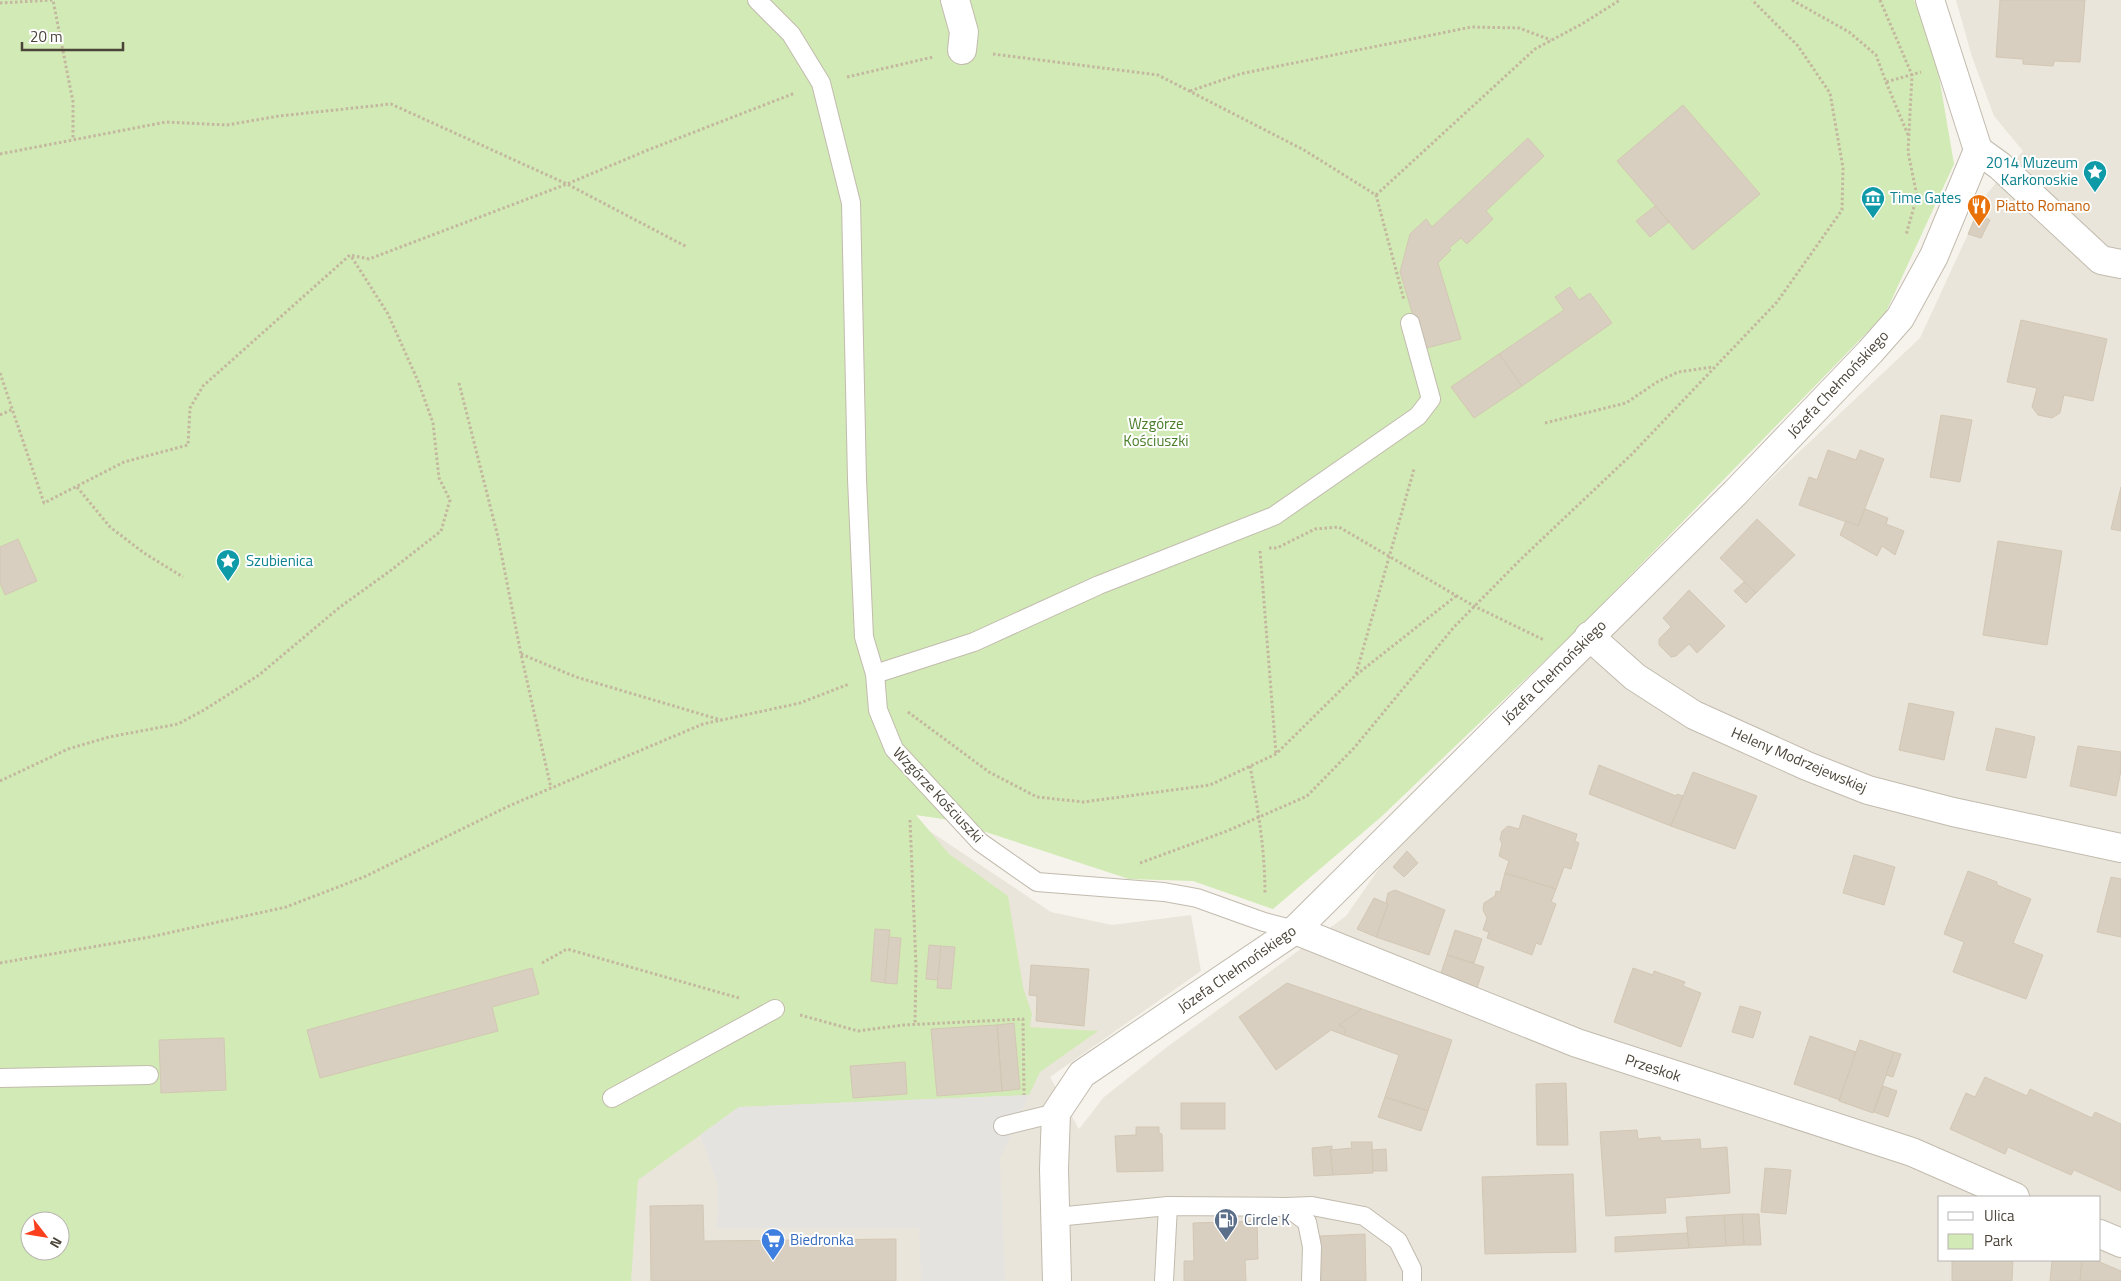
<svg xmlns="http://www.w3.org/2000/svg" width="2121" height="1281" font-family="'Titillium Web',sans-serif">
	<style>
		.residential { fill: #eae5da; fill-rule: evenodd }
		.green { fill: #d2eab5; fill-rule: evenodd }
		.parking { fill: #e5e3e0 }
		.building { fill: #d8cfc1; stroke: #d3c7b4 }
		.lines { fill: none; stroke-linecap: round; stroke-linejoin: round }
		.lane-casing { stroke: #c2bbae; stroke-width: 20 }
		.street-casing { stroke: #c2bbae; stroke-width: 30 }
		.path { stroke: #c4b79f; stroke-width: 3; stroke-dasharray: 2.5 2.5; stroke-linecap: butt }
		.lane { stroke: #fff; stroke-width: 18 }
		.street { stroke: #fff; stroke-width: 28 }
		.labels { text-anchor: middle; stroke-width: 4; stroke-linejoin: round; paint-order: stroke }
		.culture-label { font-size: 15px; fill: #0d838f; stroke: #fff; text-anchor: start }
		.food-label { font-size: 15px; fill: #c56008; stroke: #fff; text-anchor: start }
		.street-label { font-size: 15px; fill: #4b4439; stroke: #fff }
		.park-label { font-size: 15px; fill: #4a7f2a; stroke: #fff }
		.service-label { font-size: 15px; fill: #4e5e75; stroke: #fff; text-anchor: start }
		.shop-label { font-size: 15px; fill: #366cbe; stroke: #fff; text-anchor: start }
	</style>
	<rect width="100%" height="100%" fill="#f6f3ec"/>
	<path class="residential" d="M1956 0H2121V1281H0V1011L916 822 1051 912 1112 925 1191 915 1201 971 1050 1077 1079 1129 1104 1097 1167 1047 1346 916 1406 830 1798 453 1920 338 1986 195 2023 151 1994 116 1972 57ZM1940 1197H2100V1260H1940ZM30 1221H60V1251H30Z"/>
	<path class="green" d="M0 0H1914L1935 53 1954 164 1885 314 1581 626 1381 817 1273 909 1193 881 1129 879 949 820 916 815 949 854 1008 896 1023 987 1032 1014 1030 1027 1098 1031 1040 1072 1029 1095 739 1107 638 1180 631 1281H0ZM30 1221H60V1251H30Z"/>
	<path class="parking" d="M1029 1095 1000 1159 1005 1281H921L919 1228H717L718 1185 700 1135 739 1107Z"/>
	<g class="building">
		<path d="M2000 0H2085L2080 62 2054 61 2053 66 2023 64V59L1996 57Z"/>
		<path d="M1683 105 1760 194 1693 250 1617 161Z"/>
		<path d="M1528 138 1544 156 1486 211 1493 219 1467 244 1461 238 1449 248 1451 250 1438 263 1461 339 1423 349 1400 272 1410 234 1426 219 1432 227Z"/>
		<path d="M1655 206 1669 222 1650 237 1636 221Z"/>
		<path d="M1977 213 1990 220 1981 238 1968 234Z"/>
		<path d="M1570 287 1579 300 1590 293 1612 323 1522 386 1499 354 1564 310 1555 297Z"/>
		<path d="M2021 320 2107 339 2093 401 2064 395 2060 413 2052 418 2038 415 2032 407 2037 388 2007 382Z"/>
		<path d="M1499 354 1522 386 1474 418 1451 387Z"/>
		<path d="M1941 415 1972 420 1960 482 1930 477Z"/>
		<path d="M1828 450 1856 460 1860 450 1884 459 1858 526 1799 505 1809 477 1817 480Z"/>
		<path d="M2121 487V531L2111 529Z"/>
		<path d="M1865 509 1888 518 1886 524 1904 531 1895 555 1882 546 1877 556 1840 535 1846 521 1858 526Z"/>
		<path d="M1757 519 1795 555 1756 593 1720 558Z"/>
		<path d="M18 539 37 581 5 595 0 583V547Z"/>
		<path d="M1998 541 2062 551 2047 645 1983 635Z"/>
		<path d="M1744 582 1756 593 1746 603 1734 591Z"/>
		<path d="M1689 590 1725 626 1697 653 1689 644 1676 656 1671 657 1659 645V639L1671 627 1663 618Z"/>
		<path d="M1909 703 1954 712 1944 760 1899 750Z"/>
		<path d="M1996 728 2035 737 2026 778 1986 770Z"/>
		<path d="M2078 746 2121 752V770L2116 796 2070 786Z"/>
		<path d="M1599 765 1676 796 1677 794 1683 796 1671 826 1589 794Z"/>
		<path d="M1693 772 1757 796 1735 849 1671 826Z"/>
		<path d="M1523 815 1577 834 1575 841 1579 843 1571 869 1564 867 1556 889 1505 873 1509 861 1499 856 1502 844 1500 839 1502 831 1508 826 1519 829Z"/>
		<path d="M1407 851 1418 863 1404 877 1393 867Z"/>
		<path d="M1854 855 1895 867 1884 905 1843 893Z"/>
		<path d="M1968 871 1997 882V885L2031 899 2013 943 2043 955 2026 999 1953 972 1964 942 1944 934Z"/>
		<path d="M1505 873 1556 889 1551 902 1556 904 1541 945 1536 943 1532 955 1487 938 1489 932 1483 930 1487 918 1483 910 1484 903 1495 896 1496 891 1500 892Z"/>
		<path d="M2111 877 2121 879V937L2097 932Z"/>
		<path d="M1395 890 1445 910 1429 955 1376 937 1388 904 1386 902 1388 893Z"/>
		<path d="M1374 898 1388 904 1376 937 1357 929Z"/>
		<path d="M875 929 890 930 885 983 871 981Z"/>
		<path d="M1455 930 1482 939 1474 963 1447 955Z"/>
		<path d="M889 937 901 938 897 984 885 983Z"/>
		<path d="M929 945 941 946 938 980 926 979Z"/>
		<path d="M941 946 955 947 951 989 937 988Z"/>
		<path d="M1447 955 1484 967 1476 991 1439 979Z"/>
		<path d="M1031 965 1089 969 1084 1026 1036 1021 1037 996 1029 995Z"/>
		<path d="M532 968 539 994 492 1007 498 1031 320 1078 307 1030Z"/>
		<path d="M1633 968 1653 975 1654 971 1685 982 1683 986 1701 993 1681 1047 1614 1022Z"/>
		<path d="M1287 983 1362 1009 1339 1025 1346 1029 1344 1035 1331 1030 1276 1070 1239 1017Z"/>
		<path d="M1740 1006 1761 1012 1753 1038 1732 1032Z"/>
		<path d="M1362 1009 1452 1040 1428 1111 1385 1097 1399 1055 1344 1035 1346 1029 1339 1025Z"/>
		<path d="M1014 1023 1020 1089 1002 1091 997 1025Z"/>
		<path d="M997 1025 1002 1091 937 1096 931 1029Z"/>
		<path d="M1810 1036 1856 1052 1840 1100 1794 1084Z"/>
		<path d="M224 1038 226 1090 161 1093 159 1040Z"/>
		<path d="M1860 1040 1894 1052 1873 1113 1839 1101Z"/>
		<path d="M1894 1052 1901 1054 1893 1077 1886 1075Z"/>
		<path d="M905 1062 907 1094 853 1098 850 1066Z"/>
		<path d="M1985 1077 2027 1096 2030 1089 2092 1118 2095 1112 2121 1124V1191L2074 1170 2071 1175 2008 1147 2005 1154 1950 1129 1966 1093 1975 1097Z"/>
		<path d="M1566 1083 1568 1145H1537L1536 1084Z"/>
		<path d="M1883 1086 1897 1091 1888 1117 1874 1112Z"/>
		<path d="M1385 1097 1428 1111 1421 1131 1378 1117Z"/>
		<rect x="1181" y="1103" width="44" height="26"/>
		<path d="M1136 1127H1159V1133L1162 1134 1163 1171 1117 1172 1115 1136 1136 1135Z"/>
		<path d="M1637 1130 1638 1139 1660 1137 1661 1141 1700 1139 1701 1149 1727 1147 1730 1193 1665 1198 1666 1213 1606 1216 1600 1132Z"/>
		<path d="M1351 1142H1372L1373 1173 1333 1175 1330 1150 1352 1148Z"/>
		<path d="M1332 1146V1150H1330L1333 1175 1314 1176 1312 1148Z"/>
		<path d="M1386 1149 1387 1171H1373L1372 1150Z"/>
		<path d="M1765 1168 1791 1170 1786 1214 1761 1212Z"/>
		<path d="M1573 1174 1576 1252 1485 1254 1482 1177Z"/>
		<path d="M703 1205 704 1241 896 1239V1281H651L650 1206Z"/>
		<path d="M1742 1214H1759L1761 1245H1744Z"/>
		<path d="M1742 1214 1744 1245 1726 1246 1724 1215Z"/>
		<path d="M1724 1215 1726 1246 1689 1248 1686 1217Z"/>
		<path d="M1257 1221 1258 1259 1245 1260 1246 1281H1184V1261H1194L1193 1223Z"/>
		<path d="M1687 1233 1689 1248 1615 1252V1237Z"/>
		<path d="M1365 1234 1366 1281H1321L1320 1236Z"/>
		<path d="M1952 1260H2013L2012 1281H1952Z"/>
		<path d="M2052 1260H2082L2080 1281H2050Z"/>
		<path d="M2082 1260H2095L2121 1271V1281H2080Z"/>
	</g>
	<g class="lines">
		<g class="lane-casing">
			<g id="lane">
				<path d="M757 0 791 34 821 83 851 203 857 479 864 637 875 674 878 710 894 749 980 842 1037 882 1164 892 1197 898 1264 922 1295 930"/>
				<path d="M875 674 974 642 1099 585 1274 516 1418 416 1431 399 1410 323"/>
				<path d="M0 1078 149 1075"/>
				<path d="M612 1098 775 1009"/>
				<path d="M1003 1126 1056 1113"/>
				<path d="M1287 1207 1312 1206 1364 1216 1398 1241 1412 1269V1281"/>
				<path d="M1056 1217 1168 1206 1287 1207 1307 1222 1312 1247 1311 1281"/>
				<path d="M1164 1281 1168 1206"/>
			</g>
		</g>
		<g class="street-casing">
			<g id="street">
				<path d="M955 0 964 32 962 50"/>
				<path d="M1978 150 2000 166 2101 260 2121 264"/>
				<path d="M1589 636 1635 677 1694 715 1807 766 1868 790 1953 812 2121 848"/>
				<path d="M1295 930 1577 1043 1912 1152 2015 1197"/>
				<path d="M2100 1234 2121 1243"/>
				<path d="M1057 1281 1054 1169 1056 1113 1082 1074 1295 930 1736 492 1870 352 1900 318 1934 256 1978 150 1930 0"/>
			</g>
		</g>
		<g class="path">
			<path d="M1792 0 1849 32 1876 55 1886 82 1921 72"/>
			<path d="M1880 0 1912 75 1908 152 1917 196 1906 235"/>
			<path d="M0 3 53 0 73 102V139"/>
			<path d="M993 54 1158 75 1304 150 1376 195 1404 300"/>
			<path d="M847 77 933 57"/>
			<path d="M1886 82 1908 135"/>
			<path d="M1190 91 1240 74 1471 27 1519 28 1551 40"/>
			<path d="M0 154 166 122 227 125 279 116 391 104 567 184 687 247"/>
			<path d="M1376 195 1535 49 1582 24 1620 0"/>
			<path d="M0 373 44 503 124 462 188 445 190 408 203 386 350 255 369 259 567 184 648 150 795 93"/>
			<path d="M459 383 498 537 521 654 551 788"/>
			<path d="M0 415 13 409"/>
			<path d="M1545 423 1626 403 1657 382 1678 372 1713 367"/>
			<path d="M77 487 110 527 144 553 183 577"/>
			<path d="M1269 548H1277L1315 529 1339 527 1474 606 1544 640"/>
			<path d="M1260 551 1276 754"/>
			<path d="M521 654 576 677 721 720"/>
			<path d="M1356 674 1414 469"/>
			<path d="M908 712 989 772 1037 797 1083 802 1210 785 1276 754 1356 675 1456 596"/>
			<path d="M1250 766C1258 809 1265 850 1265 894"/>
			<path d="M0 781 68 749 109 737 178 724 204 710 259 675 340 607 390 571 441 531 450 500 439 478 433 423 418 381 388 314 351 256"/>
			<path d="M910 820 916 966 915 1025"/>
			<path d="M1140 863 1227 831 1307 796 1354 748 1454 627 1520 560 1632 454 1777 302 1842 210 1843 168 1830 93 1798 46 1752 0"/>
			<path d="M0 963 150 937 286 907 364 877 511 805 703 724 800 703 849 684"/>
			<path d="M542 963 567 949 739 998"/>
			<path d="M800 1015 858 1031 903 1025 1023 1019 1024 1095"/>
		</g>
		<use href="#lane" class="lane"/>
		<use href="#street" class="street"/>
	</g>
	<defs>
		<g id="sight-pin" transform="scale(1.25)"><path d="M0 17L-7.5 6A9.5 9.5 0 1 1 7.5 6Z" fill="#0f9aa8" stroke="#fff"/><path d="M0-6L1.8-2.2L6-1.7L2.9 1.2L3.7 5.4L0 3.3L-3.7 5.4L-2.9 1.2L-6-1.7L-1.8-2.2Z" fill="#fff"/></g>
		<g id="museum-pin" transform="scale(1.25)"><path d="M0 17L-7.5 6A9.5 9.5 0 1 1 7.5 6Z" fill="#0f9aa8" stroke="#fff"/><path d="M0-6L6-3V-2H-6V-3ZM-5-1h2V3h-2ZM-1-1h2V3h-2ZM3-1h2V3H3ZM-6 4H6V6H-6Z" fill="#fff"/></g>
		<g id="restaurant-pin" transform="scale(1.25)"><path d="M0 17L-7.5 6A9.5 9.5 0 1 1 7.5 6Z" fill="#e8710a" stroke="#fff"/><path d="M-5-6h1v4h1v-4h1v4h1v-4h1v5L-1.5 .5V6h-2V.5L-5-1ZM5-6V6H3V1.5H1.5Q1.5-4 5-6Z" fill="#fff"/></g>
		<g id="fuel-pin" transform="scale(1.25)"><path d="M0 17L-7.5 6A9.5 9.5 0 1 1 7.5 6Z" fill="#5c6f8a" stroke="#fff"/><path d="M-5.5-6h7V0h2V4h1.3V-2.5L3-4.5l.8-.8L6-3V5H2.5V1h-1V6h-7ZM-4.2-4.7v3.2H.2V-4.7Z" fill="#fff"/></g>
		<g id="supermarket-pin" transform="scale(1.25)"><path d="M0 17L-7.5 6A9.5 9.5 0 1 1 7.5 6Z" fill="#3f7fe0" stroke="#fff"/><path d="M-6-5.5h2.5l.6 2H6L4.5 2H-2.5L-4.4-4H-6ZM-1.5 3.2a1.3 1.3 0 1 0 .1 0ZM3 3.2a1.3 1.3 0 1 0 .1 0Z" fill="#fff"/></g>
	</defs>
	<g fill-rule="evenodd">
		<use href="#sight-pin" x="2095" y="172"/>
		<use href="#museum-pin" x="1873" y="198"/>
		<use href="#restaurant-pin" x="1979" y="206"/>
		<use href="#sight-pin" x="228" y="561"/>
		<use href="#fuel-pin" x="1226" y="1220"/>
		<use href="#supermarket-pin" x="773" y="1240"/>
	</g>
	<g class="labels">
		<g class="culture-label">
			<text x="2078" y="168" text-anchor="end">2014 Muzeum<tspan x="2078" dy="17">Karkonoskie</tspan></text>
			<text x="1890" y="203">Time Gates</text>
			<text x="246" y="566">Szubienica</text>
		</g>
		<g class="food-label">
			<text x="1996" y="211">Piatto Romano</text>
		</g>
		<g class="street-label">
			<text transform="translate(1838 384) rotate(-47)" y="5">Józefa Chełmońskiego</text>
			<text transform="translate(1554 672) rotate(-45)" y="5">Józefa Chełmońskiego</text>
			<text transform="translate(1799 760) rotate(23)" y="5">Heleny Modrzejewskiej</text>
			<text transform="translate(938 795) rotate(47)" y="5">Wzgórze Kościuszki</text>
			<text transform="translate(1237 969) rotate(-35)" y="5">Józefa Chełmońskiego</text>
			<text transform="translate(1653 1068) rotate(18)" y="5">Przeskok</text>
		</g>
		<g class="park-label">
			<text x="1156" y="429">Wzgórze<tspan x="1156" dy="17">Kościuszki</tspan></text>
		</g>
		<g class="service-label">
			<text x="1244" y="1225">Circle K</text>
		</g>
		<g class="shop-label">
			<text x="790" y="1245">Biedronka</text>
		</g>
	</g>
	<rect x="1938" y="1196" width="162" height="65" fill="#ffffff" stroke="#b7b4b0"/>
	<rect x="1948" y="1212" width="25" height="8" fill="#ffffff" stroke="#b7b4b0"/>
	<text x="1984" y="1221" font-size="15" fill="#4b4439">Ulica</text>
	<rect x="1948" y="1234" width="25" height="15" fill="#d2eab5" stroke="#b7b4b0"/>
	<text x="1984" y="1246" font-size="15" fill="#4b4439">Park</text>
	<g transform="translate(45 1236) rotate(121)"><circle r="24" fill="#ffffff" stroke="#b7b4b0"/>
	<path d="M0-4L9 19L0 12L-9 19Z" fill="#fc3f1d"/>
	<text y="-8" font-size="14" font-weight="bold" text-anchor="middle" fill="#4b4439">N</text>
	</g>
	<path d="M22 42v8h101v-8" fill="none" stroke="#4b4439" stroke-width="2.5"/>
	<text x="30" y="42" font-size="15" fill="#4b4439" stroke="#ffffff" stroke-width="4" paint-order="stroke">20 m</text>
</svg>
